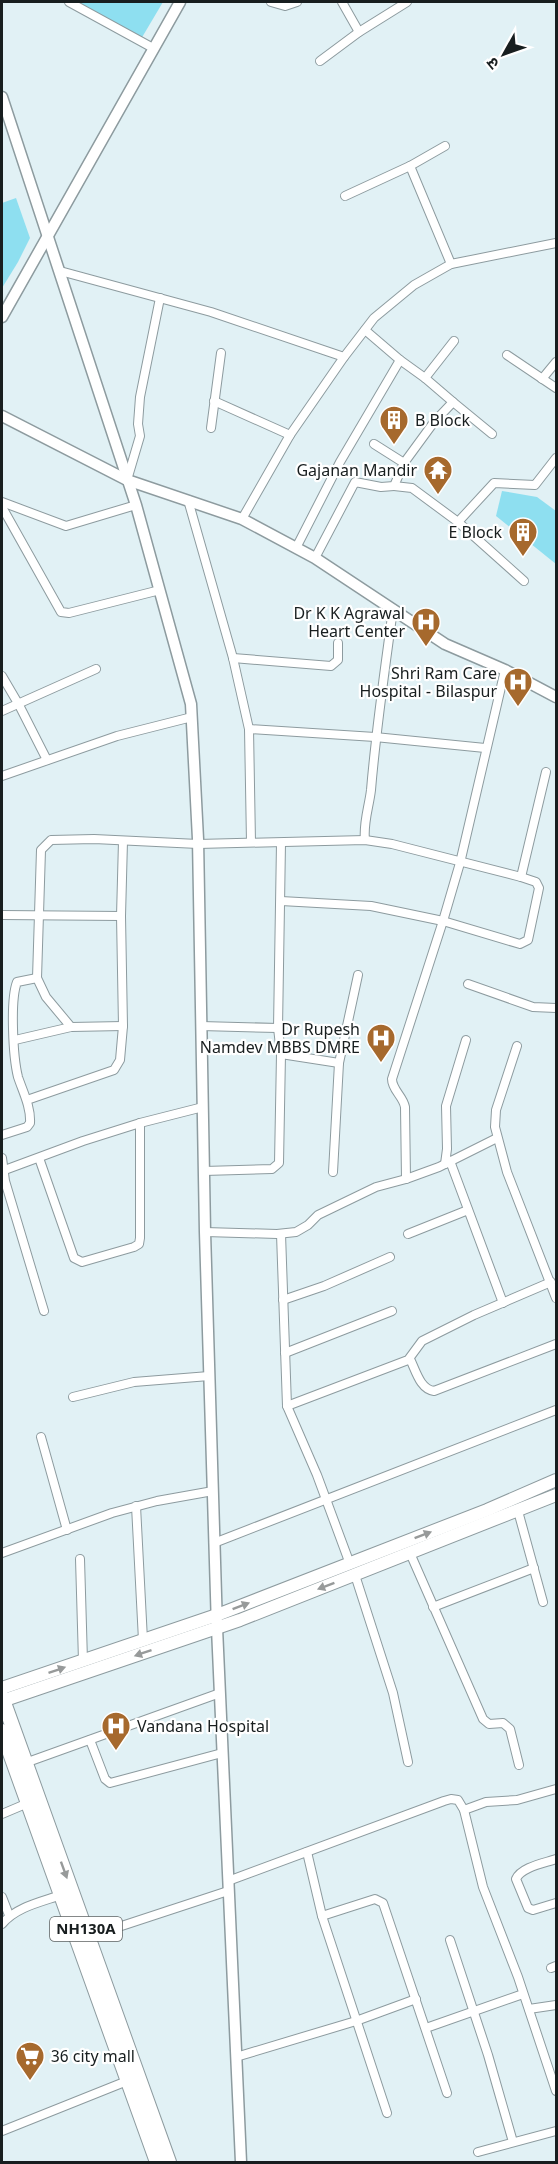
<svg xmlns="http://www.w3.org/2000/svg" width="558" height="2164" font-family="Georgia,'Noto Sans Devanagari',serif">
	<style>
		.green { fill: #8edff0 }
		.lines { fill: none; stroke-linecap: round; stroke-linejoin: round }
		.minor-casing { stroke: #8d9b9f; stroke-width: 10 }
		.tertiary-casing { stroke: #8d9b9f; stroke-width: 13 }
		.secondary-casing { stroke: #8d9b9f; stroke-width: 14 }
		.trunk-casing { stroke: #8d9b9f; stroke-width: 16 }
		.minor { stroke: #fff; stroke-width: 8 }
		.tertiary { stroke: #fff; stroke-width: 10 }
		.secondary { stroke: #fff; stroke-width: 12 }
		.trunk { stroke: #fff; stroke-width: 14 }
		.oneway { fill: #979a9a }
		.labels { text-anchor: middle; stroke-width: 4.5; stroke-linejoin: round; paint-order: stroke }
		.shield { fill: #fff; stroke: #5d6262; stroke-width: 1.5 }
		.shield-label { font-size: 15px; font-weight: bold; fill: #181e1f }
		.poi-label { font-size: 16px; fill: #181e1f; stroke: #fff; text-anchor: end }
	</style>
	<rect width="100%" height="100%" fill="#e1f1f5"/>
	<g class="green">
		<path d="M77 2H163L141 39Z"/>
		<path d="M16 198 30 238 18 262 2 288V203Z"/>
		<path d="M502 491 537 497 556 511V564L496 516Z"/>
	</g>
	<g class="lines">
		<g class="minor-casing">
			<g id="minor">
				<path d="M69 2 153 48"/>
				<path d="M271 2 285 6 297 2"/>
				<path d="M342 2 359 32"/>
				<path d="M320 61 359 32 407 2"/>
				<path d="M410 166 451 264"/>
				<path d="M345 196 410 166 445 146"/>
				<path d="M60 271 211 312 344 357"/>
				<path d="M365 330 400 360 425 378 453 402"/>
				<path d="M507 355 556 388"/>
				<path d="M425 378 454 341"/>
				<path d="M542 379 556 362"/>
				<path d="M214 401 290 435"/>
				<path d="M211 428 221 353"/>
				<path d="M404 463 434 422 453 402 492 434"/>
				<path d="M127 480 140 436 138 424 140 397 160 298"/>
				<path d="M394 486 412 488 458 522 524 581"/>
				<path d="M188 500 233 658 249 729 251 842"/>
				<path d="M2 502 66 526 136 505"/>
				<path d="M2 507 61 612 69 613 160 590"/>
				<path d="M242 519 290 435 344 357 374 318 414 285 451 264 556 243"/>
				<path d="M458 522 494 483 535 485 556 458"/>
				<path d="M296 548 340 462 400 360"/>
				<path d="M315 558 355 482 381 487 394 486 404 463 374 444"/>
				<path d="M233 658 331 666 338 660V643"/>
				<path d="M2 676 19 705 47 760"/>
				<path d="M2 711 96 669"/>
				<path d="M249 729 375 737 485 748"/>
				<path d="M2 776 117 736 192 717"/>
				<path d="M365 840C363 823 369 807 371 790 376 729 385 669 393 609"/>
				<path d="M521 877 546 772"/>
				<path d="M2 915 121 916"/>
				<path d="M468 984 533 1007 556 1008"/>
				<path d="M201 1026 278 1028"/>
				<path d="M71 1027 46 997 37 978 41 850 51 840 94 839 198 844 365 840 392 844 521 877 536 882 539 888 528 940 520 944 443 921 371 906 281 901"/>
				<path d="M15 1040 71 1027 123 1026"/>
				<path d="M517 1046 496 1110 495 1127 507 1172 556 1298"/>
				<path d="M281 1054 339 1063"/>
				<path d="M27 1100 114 1070 120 1060 123 1026 121 916 123 841"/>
				<path d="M2 1135 27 1127 30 1123C31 1107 23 1092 18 1077 13 1057 10 1000 17 982L37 978"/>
				<path d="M2 1158 5 1181 44 1311"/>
				<path d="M39 1158 74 1258 82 1262 134 1247 139 1244 140 1238V1123"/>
				<path d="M450 1161 503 1303"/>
				<path d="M445 1164 447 1149 446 1106 466 1040"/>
				<path d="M2 1171 83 1141 140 1123 203 1107"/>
				<path d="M204 1171 272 1169 279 1163 281 1054 278 1028 281 843"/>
				<path d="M333 1172 339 1063 358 975"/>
				<path d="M406 1179 405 1107C403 1096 392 1090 392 1079L443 921 460 863 505 670"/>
				<path d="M205 1232 277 1234 296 1232 308 1225 318 1215 376 1187 406 1179 439 1167 497 1138"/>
				<path d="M281 1234 287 1406 317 1475 350 1564"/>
				<path d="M408 1234 468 1210"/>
				<path d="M283 1300 324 1286 390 1257"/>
				<path d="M285 1353 392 1311"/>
				<path d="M410 1359C416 1371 420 1389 434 1391L556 1344"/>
				<path d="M73 1397 134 1382 209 1376"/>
				<path d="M287 1406 408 1360 422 1341 474 1315 551 1282"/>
				<path d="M41 1437 67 1530"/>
				<path d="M136 1506 143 1640"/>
				<path d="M518 1511 543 1602"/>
				<path d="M214 1543 556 1410"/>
				<path d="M2 1553 112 1513 157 1501 213 1491"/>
				<path d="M410 1553 483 1719 489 1724 503 1723 510 1729 519 1765"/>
				<path d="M80 1559 83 1661"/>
				<path d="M355 1575 393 1693 408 1762"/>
				<path d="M433 1607 534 1568"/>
				<path d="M90 1740 105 1779 110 1783 222 1753"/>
				<path d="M25 1763 220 1693"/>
				<path d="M464 1810 486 1802 517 1800 556 1789"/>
				<path d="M2 1814 28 1803"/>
				<path d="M307 1852 322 1916 387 2113"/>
				<path d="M556 1859C545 1863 521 1867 516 1879L528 1908 533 1910 556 1903"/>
				<path d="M228 1881 444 1801 451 1799 458 1800 464 1810 483 1887 518 1977 556 2091"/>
				<path d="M2 1897 9 1915"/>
				<path d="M322 1916 375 1899 383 1903 447 2093"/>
				<path d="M2 1924C16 1907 41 1902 61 1895"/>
				<path d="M88 1937 228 1891"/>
				<path d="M450 1940 488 2055 513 2142"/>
				<path d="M551 1968 556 1966"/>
				<path d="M529 2009 556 2005"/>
				<path d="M426 2028 523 1994"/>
				<path d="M236 2057 356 2021 416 1999"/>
				<path d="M2 2131 132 2079"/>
				<path d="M478 2152 556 2131"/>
			</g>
		</g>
		<g class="tertiary-casing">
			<g id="tertiary">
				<path d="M2 97 136 505 191 704 198 839 205 1232 217 1628 241 2162"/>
				<path d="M2 317 180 2"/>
				<path d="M2 416 127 480 242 519 315 558 445 644 505 670 556 697"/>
			</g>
		</g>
		<g class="secondary-casing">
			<g id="secondary">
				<path d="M2 1688 217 1615 487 1510 556 1480"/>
				<path d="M2 1701 240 1620 556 1495"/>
			</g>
		</g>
		<g class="trunk-casing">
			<g id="trunk">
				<path d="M2 1697 169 2162"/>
				<path d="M2 1731 157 2162"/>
			</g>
		</g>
		<use href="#minor" class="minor"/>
		<use href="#tertiary" class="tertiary"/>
		<use href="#secondary" class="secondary"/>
		<use href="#trunk" class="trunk"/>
	</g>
	<defs><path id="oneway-solid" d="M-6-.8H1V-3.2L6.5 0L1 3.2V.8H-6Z" transform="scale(1.5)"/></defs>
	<g class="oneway">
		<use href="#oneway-solid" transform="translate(423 1535) rotate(-21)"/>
		<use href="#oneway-solid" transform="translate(326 1586) rotate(159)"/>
		<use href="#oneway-solid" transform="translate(241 1606) rotate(-21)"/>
		<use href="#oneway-solid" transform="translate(143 1653) rotate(161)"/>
		<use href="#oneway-solid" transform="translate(57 1670) rotate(-19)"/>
		<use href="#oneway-solid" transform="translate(64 1870) rotate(70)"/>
	</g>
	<defs>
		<g id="building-pin" transform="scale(1.5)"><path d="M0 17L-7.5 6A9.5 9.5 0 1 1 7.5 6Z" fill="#a6692d" stroke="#fff"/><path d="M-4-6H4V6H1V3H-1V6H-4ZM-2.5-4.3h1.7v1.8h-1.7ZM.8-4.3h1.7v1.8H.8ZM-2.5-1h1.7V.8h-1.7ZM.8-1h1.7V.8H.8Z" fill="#fff"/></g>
		<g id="temple-pin" transform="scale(1.5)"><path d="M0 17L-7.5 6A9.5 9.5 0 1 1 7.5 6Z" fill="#a6692d" stroke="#fff"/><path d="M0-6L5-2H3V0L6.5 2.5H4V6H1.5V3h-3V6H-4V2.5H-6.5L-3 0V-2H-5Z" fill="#fff"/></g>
		<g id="hospital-pin" transform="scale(1.5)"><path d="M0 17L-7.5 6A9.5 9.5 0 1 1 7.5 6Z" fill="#a6692d" stroke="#fff"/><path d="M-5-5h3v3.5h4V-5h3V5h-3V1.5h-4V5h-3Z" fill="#fff"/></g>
		<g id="supermarket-pin" transform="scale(1.5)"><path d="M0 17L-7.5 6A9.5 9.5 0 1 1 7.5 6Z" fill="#a6692d" stroke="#fff"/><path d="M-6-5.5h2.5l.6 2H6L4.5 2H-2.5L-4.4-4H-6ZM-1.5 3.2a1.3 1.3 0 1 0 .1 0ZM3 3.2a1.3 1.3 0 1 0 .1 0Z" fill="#fff"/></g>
	</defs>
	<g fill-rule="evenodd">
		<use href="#building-pin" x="394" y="420"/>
		<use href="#temple-pin" x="438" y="470"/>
		<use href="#building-pin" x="523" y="532"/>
		<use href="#hospital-pin" x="426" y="622"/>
		<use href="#hospital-pin" x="518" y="682"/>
		<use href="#hospital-pin" x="381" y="1038"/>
		<use href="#hospital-pin" x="116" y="1726"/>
		<use href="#supermarket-pin" x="30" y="2056"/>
	</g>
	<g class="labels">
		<rect class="shield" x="50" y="1917" width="72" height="24" rx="4.5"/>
		<g class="shield-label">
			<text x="86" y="1934">NH130A</text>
		</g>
		<g class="poi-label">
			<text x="415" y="426" text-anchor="start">B Block</text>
			<text x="417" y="476">Gajanan Mandir</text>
			<text x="502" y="538">E Block</text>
			<text x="405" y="619">Dr K K Agrawal<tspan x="405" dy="18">Heart Center</tspan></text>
			<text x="497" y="679">Shri Ram Care<tspan x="497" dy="18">Hospital - Bilaspur</tspan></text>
			<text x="360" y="1035">Dr Rupesh<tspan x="360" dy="18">Namdev MBBS DMRE</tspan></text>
			<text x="137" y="1732" text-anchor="start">Vandana Hospital</text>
			<text x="51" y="2062" text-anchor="start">36 city mall</text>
		</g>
	</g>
	<rect width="558" height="2164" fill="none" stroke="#181e1f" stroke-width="6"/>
	<g transform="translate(504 54) rotate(230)" stroke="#ffffff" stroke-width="4.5" paint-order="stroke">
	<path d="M0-4.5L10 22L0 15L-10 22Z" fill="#181e1f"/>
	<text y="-9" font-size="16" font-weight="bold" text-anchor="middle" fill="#181e1f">उ</text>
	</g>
</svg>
